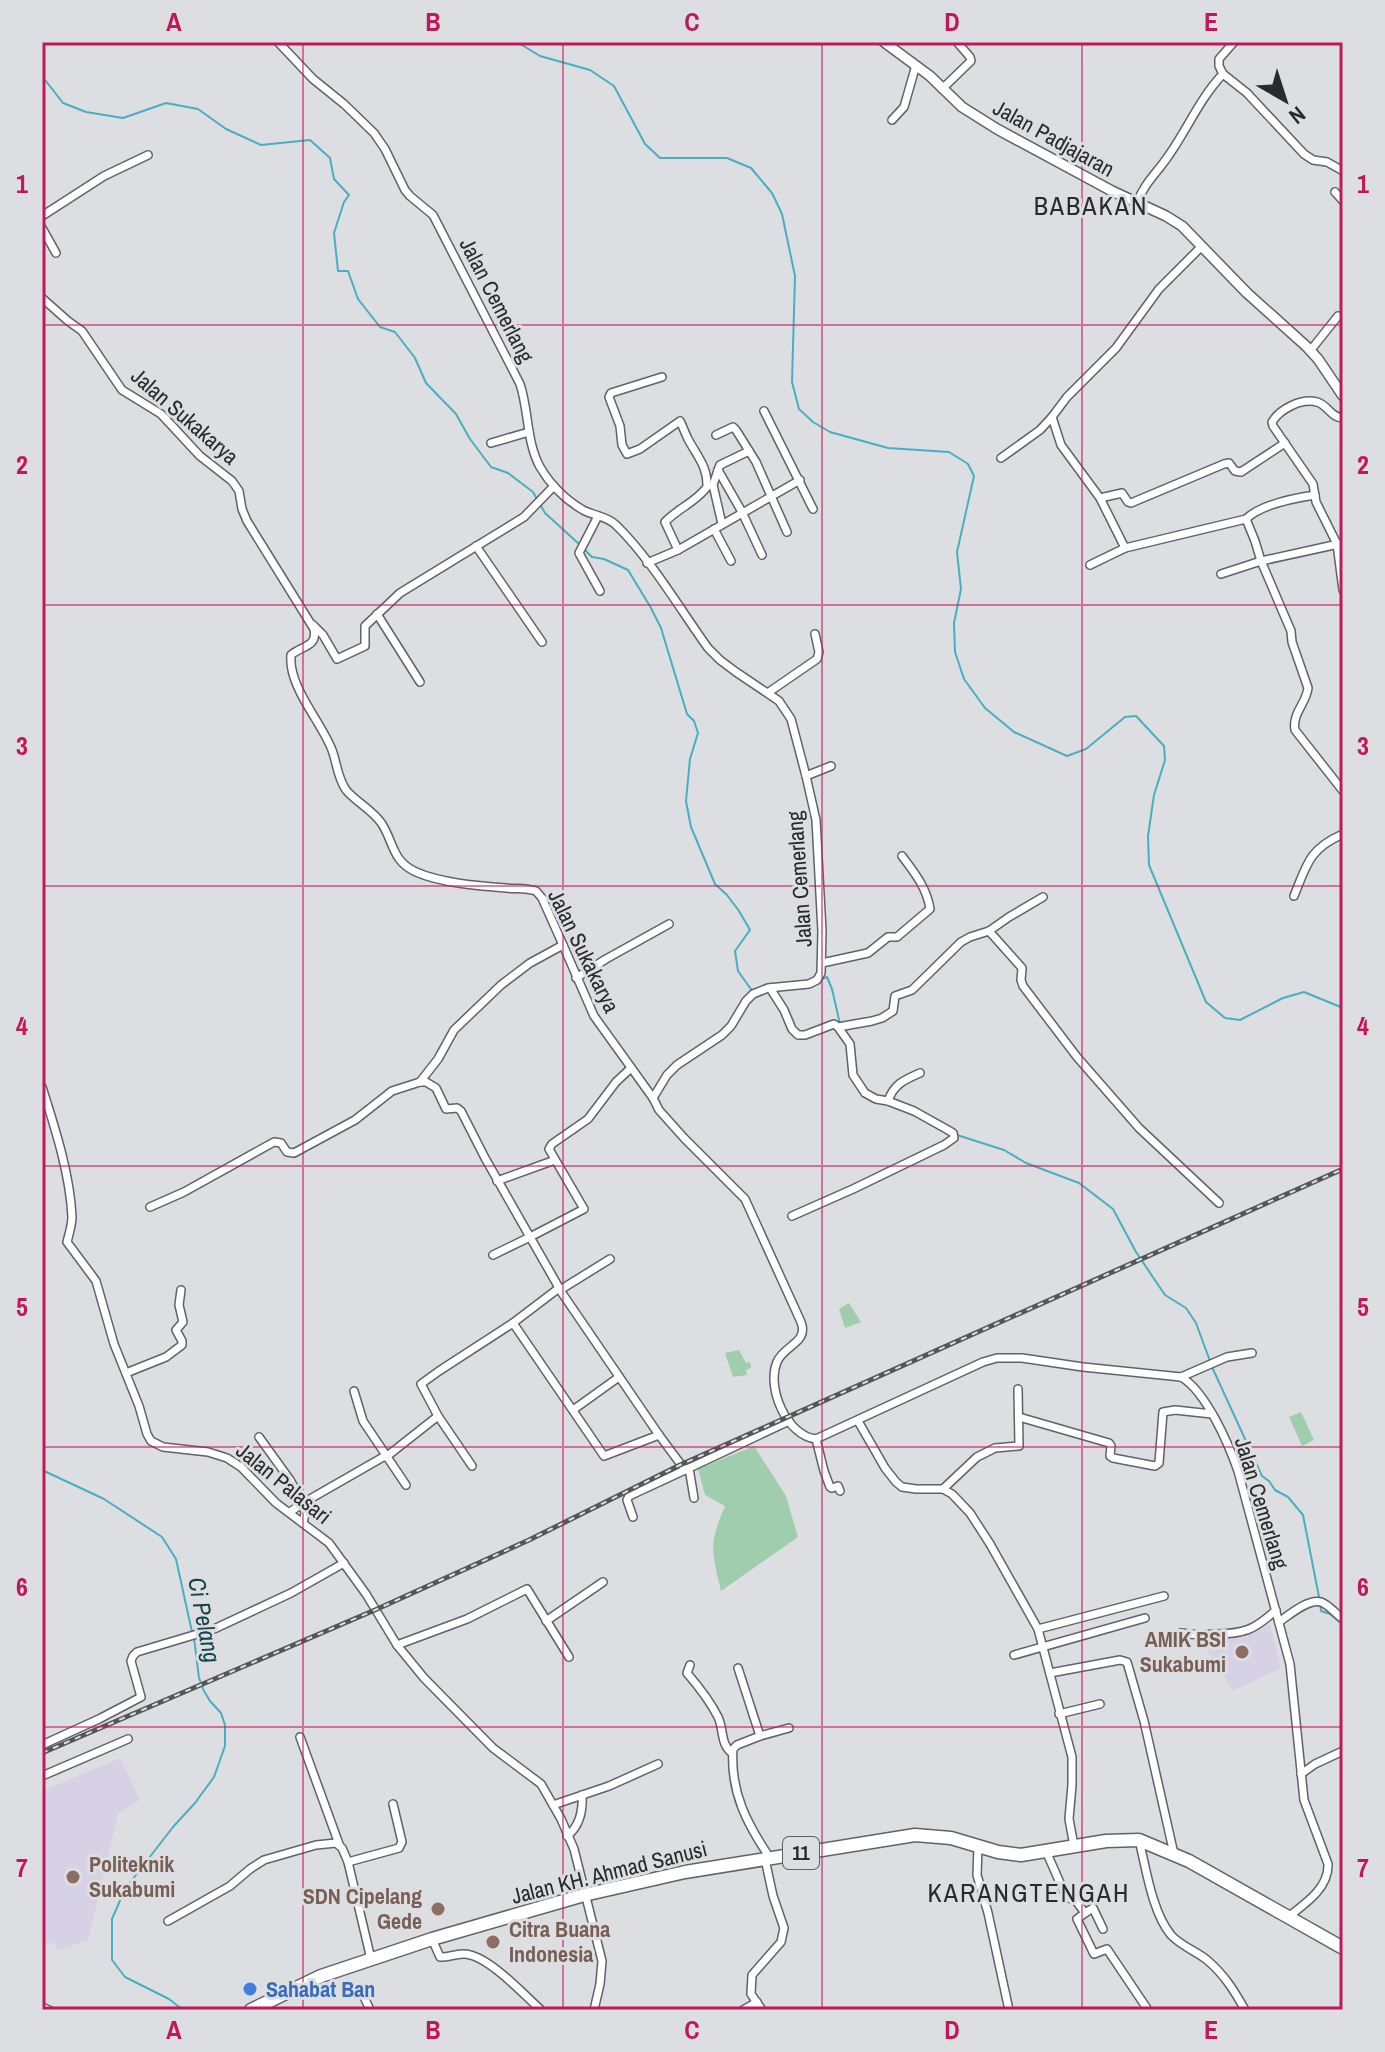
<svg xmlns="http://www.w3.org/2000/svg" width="1385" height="2052" font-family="'Archivo Narrow',sans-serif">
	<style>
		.education { fill: #d7d1e6 }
		.green { fill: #a1cdaf }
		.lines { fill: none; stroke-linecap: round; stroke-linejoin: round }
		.stream { stroke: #49aebf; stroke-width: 2 }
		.street-casing { stroke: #616265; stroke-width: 10 }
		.secondary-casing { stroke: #616265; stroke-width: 12 }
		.highway-casing { stroke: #616265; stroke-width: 15 }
		.street { stroke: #fff; stroke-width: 7 }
		.secondary { stroke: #fff; stroke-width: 9 }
		.highway { stroke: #fff; stroke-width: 12 }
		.rail-casing { stroke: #555658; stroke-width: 5 }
		.rail { stroke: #dddee2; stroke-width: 2; stroke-dasharray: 6; stroke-linecap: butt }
		.grid { fill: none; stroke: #c2185b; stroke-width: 2; stroke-opacity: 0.55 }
		.education-dot { fill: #8d6e63; stroke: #dddee2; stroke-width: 3 }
		.shop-dot { fill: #3f7fe0; stroke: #dddee2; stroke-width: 3 }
		.labels { text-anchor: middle; stroke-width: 6; stroke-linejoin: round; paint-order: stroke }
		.shield { fill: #dddee2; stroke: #5f6062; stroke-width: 2 }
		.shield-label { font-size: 20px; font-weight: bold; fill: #292a2b }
		.street-label { font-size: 22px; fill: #292a2b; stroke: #dddee2 }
		.education-label { font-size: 22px; font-weight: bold; fill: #785e54; stroke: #dddee2; text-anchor: end }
		.shop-label { font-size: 22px; font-weight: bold; fill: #366cbe; stroke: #dddee2; text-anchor: start }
		.water-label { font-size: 24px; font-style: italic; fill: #15434a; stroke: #dddee2 }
		.quarter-label { font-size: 26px; letter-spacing: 2px; fill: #292a2b; stroke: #dddee2 }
		.neatline { fill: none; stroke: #c2185b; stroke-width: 3 }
		.grid-label { font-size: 26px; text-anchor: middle; font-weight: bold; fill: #c2185b }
	</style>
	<rect width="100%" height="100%" fill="#dddee2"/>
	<g class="education">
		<path d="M1270 1624 1281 1668 1233 1691 1198 1636Z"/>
		<path d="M120 1758 140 1800 118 1814 88 1940 57 1951 54 1942 42 1946V1791Z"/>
	</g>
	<g class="green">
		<path d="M849 1303 861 1322 845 1328 839 1309Z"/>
		<path d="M739 1350 746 1363 750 1362 751 1368 746 1370 747 1375 733 1377 725 1353Z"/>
		<path d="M1301 1412 1314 1440 1302 1446 1289 1417Z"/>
		<path d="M754 1446 786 1496 798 1537 721 1591C712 1551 708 1546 725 1506L705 1495 698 1469Z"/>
	</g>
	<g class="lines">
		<g class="stream">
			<path d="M517 42 540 56 590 70 614 86 645 144 660 158H727L751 168 772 193 782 214 795 276 792 382 799 409 813 422 830 432 888 448 949 452 968 464 974 476 957 552 961 589 954 623 955 652 964 679 985 708 1014 732 1067 756 1086 749 1125 717 1136 716 1164 746 1165 760 1154 795 1148 836 1149 865 1206 1002 1225 1018 1240 1020 1283 998 1304 992 1343 1008"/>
			<path d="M42 76 63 103 86 112 123 118 166 103 198 109 226 129 261 145 310 140 330 158 334 179 349 195 344 202 334 233 338 271H348L358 299 380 327 395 332 415 358 426 383 456 414 470 439 491 467 508 473 533 492 545 513 579 544"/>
			<path d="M583 548 592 557 604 559 628 570 651 608 661 628 687 714 694 721 698 733 690 759 686 801 691 827 715 884 727 895 739 911 750 930 735 951 738 971 753 992"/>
			<path d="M822 979 827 977 832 989 840 1024"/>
			<path d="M854 1046 855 1063"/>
			<path d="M902 1103 915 1108"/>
			<path d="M921 1111 943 1123"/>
			<path d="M957 1135 1004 1150 1026 1163 1079 1183 1113 1209 1136 1252 1165 1295 1186 1308 1196 1323 1210 1361"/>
			<path d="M1212 1367 1262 1476 1269 1481 1275 1490 1288 1497 1303 1515 1319 1597"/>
			<path d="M42 1470 104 1499 162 1537 176 1559 192 1632"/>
			<path d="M1320 1603 1321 1611 1330 1614 1343 1625"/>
			<path d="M183 2010 169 1999 125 1977 112 1960V1919L125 1889 173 1827 195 1803 214 1777 225 1746V1725L221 1713 210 1701 204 1691 199 1678 194 1638"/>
		</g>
		<g class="street-casing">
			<g id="street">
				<path d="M278 42 313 79 344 104 374 133 385 149 405 190 410 196 433 215 520 384C529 411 526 441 540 467 550 484 566 500 583 510 594 516 607 516 616 525 650 558 680 609 708 648L720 660 736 672 779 701 791 719 806 776 816 820 822 931 821 973 817 980 809 984 768 988 753 994 746 1001 731 1026 722 1035 677 1065 667 1075 653 1098 659 1110 684 1138 745 1199 801 1322C809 1343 784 1345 777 1362 766 1388 787 1436 816 1439L983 1362 997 1358H1022L1083 1367 1181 1377C1206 1391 1229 1445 1238 1471L1290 1664 1304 1800 1328 1864C1329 1888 1305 1904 1288 1917"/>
				<path d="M1223 74 1247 93 1304 154 1313 160 1327 162 1343 171"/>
				<path d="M942 89 971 61 970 57 957 42"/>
				<path d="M892 120 904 107 916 65"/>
				<path d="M1335 192 1343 201"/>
				<path d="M1137 203C1144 183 1158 172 1169 155 1188 128 1200 98 1223 74L1219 66V59L1234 42"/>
				<path d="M42 216 104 176 148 155"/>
				<path d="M42 228 56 253"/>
				<path d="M42 298 68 321 82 331 122 390 161 414 200 456 232 481 239 491 242 509 247 521 314 629C318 647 301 646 291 655 288 687 321 721 332 750 337 763 337 777 346 790 357 803 372 809 382 824 394 843 392 861 416 872 441 883 479 886 506 888 516 889 527 888 536 891L542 898 563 945 594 1016 653 1098"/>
				<path d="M1310 351 1338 316"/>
				<path d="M662 377 611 393 609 397 620 426 622 445 627 454 640 449 680 421C683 427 685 433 688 439 697 456 708 467 707 487 696 502 677 509 665 522L678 550"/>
				<path d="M764 411 813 509"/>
				<path d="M1343 418C1331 418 1328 405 1317 402 1301 398 1280 409 1272 422L1273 426 1313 484 1316 502 1337 544 1343 590"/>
				<path d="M716 435 733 427 736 430 756 462 787 532"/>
				<path d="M491 443 529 432"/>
				<path d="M749 451 720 465 718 470 742 512 762 555"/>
				<path d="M1001 458 1040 430 1052 417"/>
				<path d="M718 470 713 485 722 524"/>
				<path d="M1100 498 1122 493 1128 502 1131 503 1224 464 1229 463 1235 471 1241 472 1285 443"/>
				<path d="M598 516 579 553 600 591"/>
				<path d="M1246 519C1260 505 1295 498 1315 495"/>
				<path d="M714 529 731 561"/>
				<path d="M1343 543 1261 561 1291 631 1292 642 1308 688C1306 704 1292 713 1295 730L1343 791"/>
				<path d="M476 546 542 642"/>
				<path d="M1125 548 1100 498 1061 445 1052 417 1067 397 1116 348 1159 289 1202 246"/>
				<path d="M647 563 678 550 800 480"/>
				<path d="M1090 565 1125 548 1246 519 1255 541 1261 561 1221 574"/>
				<path d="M377 614 420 682"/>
				<path d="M313 625 323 635 337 659 365 646V626L400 593 524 517 554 486"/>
				<path d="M769 692 817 659 819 652 815 634"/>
				<path d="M806 776 831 766"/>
				<path d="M1294 896C1307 864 1309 849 1343 834"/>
				<path d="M989 931 1022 968 1021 980 1023 986 1077 1057 1139 1128 1219 1203"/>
				<path d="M822 963 868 953 888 937H897L930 909C927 888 914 872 902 856"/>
				<path d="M576 978 606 959 669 924"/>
				<path d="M770 988 784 1010 792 1029 798 1035H805L834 1024 838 1027 872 1021 882 1018 893 1011 895 996 912 990 961 942 970 937 989 931 1009 917 1043 897"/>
				<path d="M631 1068 616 1082 588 1119 552 1144 549 1149 584 1209 530 1237 562 1293 659 1435 685 1470 789 1421"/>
				<path d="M420 1082 438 1059 454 1030 501 985 530 963 563 945"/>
				<path d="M42 1087C55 1128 70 1174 72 1217 72 1225 69 1234 67 1242L96 1281 114 1344 139 1406 147 1434 151 1441 163 1447 208 1452 227 1458 241 1467 276 1503 329 1543 366 1594 397 1645 424 1678 493 1748 541 1784 561 1819 574 1849 602 1961 600 1984 594 2010"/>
				<path d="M888 1101C894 1084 904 1080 920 1073"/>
				<path d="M497 1181 555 1160"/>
				<path d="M150 1207 184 1192 274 1142 281 1143 287 1152 294 1153 355 1120 392 1091 420 1082H426L436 1088 446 1109 457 1108 461 1111 485 1158 530 1237 493 1255"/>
				<path d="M792 1216 853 1189 944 1145 954 1138 953 1133 948 1130 914 1111 888 1101 876 1099 865 1093 853 1075 850 1044 838 1027"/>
				<path d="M560 1290 610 1259"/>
				<path d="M513 1323 604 1456 659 1435"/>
				<path d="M126 1373 166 1357 182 1345V1341L176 1330 183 1322 179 1305 181 1290"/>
				<path d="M1181 1377 1227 1357 1252 1353"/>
				<path d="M354 1391 363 1421 406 1485"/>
				<path d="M573 1410 619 1377"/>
				<path d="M1019 1417 1109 1443 1111 1446 1110 1456 1113 1458 1155 1466 1159 1463 1163 1412 1175 1410 1212 1414"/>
				<path d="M858 1421 885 1468 896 1482 902 1487 916 1489H943L952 1494 970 1513 990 1544 1038 1629 1072 1757V1785L1069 1819 1074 1846"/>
				<path d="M259 1437 290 1480 303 1503 290 1512"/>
				<path d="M816 1439 824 1471 830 1487 832 1488 838 1486 840 1491"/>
				<path d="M386 1457 438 1416"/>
				<path d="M472 1466 438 1416 421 1384 439 1371 513 1323 559 1288"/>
				<path d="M689 1468 694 1498"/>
				<path d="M943 1489 977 1457 995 1448 1019 1446 1018 1389"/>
				<path d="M633 1517 627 1500 629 1496 685 1470"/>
				<path d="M303 1523 305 1513 303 1503 385 1456"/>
				<path d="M546 1621 603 1582"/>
				<path d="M1279 1622C1289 1615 1309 1598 1321 1602 1329 1605 1336 1614 1343 1619"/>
				<path d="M1038 1629 1164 1596"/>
				<path d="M1181 1633C1193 1635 1204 1635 1215 1634 1244 1634 1254 1630 1276 1610"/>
				<path d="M397 1645 467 1619 527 1589 569 1657"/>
				<path d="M1014 1655 1145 1618"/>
				<path d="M690 1665 687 1673C699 1687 710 1701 718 1717 724 1729 720 1744 732 1753"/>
				<path d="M738 1668 760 1736 737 1745 733 1749C730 1792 747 1824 770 1858"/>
				<path d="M1050 1673 1120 1660 1127 1662 1144 1721 1174 1854"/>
				<path d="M1059 1714 1100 1704"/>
				<path d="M760 1736 789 1728"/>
				<path d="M300 1737 339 1844"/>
				<path d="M42 1745 99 1719 141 1697 131 1661 133 1656 137 1652 214 1629 291 1593 344 1563"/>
				<path d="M1301 1774 1315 1764 1343 1751"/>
				<path d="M42 1776 128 1739"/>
				<path d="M553 1805 609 1786 658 1764"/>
				<path d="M567 1836C580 1826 583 1811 582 1795"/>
				<path d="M1139 1840C1146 1868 1152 1912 1171 1935 1181 1946 1196 1951 1207 1960 1224 1974 1235 1992 1245 2010"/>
				<path d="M978 1846 977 1875 988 1913 1009 2010"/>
				<path d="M1046 1851 1064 1892 1069 1898 1076 1901 1085 1913 1093 1908 1103 1929"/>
				<path d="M348 1862 399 1848 402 1842 393 1804"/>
				<path d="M1085 1913 1077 1919 1094 1954 1107 1949 1148 2010"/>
				<path d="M168 1921 230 1886 250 1869 264 1860 316 1845 336 1843 342 1848 348 1862 371 1959"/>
				<path d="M432 1939 440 1957C448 1958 456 1953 465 1954 489 1956 523 1994 541 2010"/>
				<path d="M360 1988 370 2010"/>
				<path d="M42 2007 49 2010"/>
				<path d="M743 2010 757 2002"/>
				<path d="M762 2010 751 1994 752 1975 781 1942 784 1928 773 1896 765 1859"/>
			</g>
		</g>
		<g class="secondary-casing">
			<path id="secondary" d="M884 42 930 76 962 107 997 129 1112 191 1166 216 1182 226 1247 293 1306 346 1318 359 1343 396"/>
		</g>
		<g class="highway-casing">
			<path id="highway" d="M251 2010 321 1976 432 1939 584 1895 685 1872 915 1835 951 1838 998 1852 1021 1855 1106 1841 1139 1840 1189 1861 1343 1948"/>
		</g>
		<use href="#street" class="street"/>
		<use href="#secondary" class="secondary"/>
		<use href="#highway" class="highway"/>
		<g class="rail-casing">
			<path id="rail" d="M42 1753 375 1610 529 1540 680 1465 1343 1169"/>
		</g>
		<use href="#rail" class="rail"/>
	</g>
	<path class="grid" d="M303 42V2010M563 42V2010M822 42V2010M1082 42V2010M42 325H1343M42 605H1343M42 886H1343M42 1166H1343M42 1447H1343M42 1727H1343"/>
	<g class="education-dot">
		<circle cx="1242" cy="1652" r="8"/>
		<circle cx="73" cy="1877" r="8"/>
		<circle cx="438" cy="1909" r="8"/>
		<circle cx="493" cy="1942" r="8"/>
	</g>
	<circle class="shop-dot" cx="250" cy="1989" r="8"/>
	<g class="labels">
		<rect class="shield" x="783" y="1837" width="36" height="32" rx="6"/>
		<g class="shield-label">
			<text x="801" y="1860">11</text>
		</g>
		<g class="street-label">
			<text transform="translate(1054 138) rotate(29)" y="8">Jalan Padjajaran</text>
			<text transform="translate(497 300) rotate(63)" y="8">Jalan Cemerlang</text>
			<text transform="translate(185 416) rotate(41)" y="8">Jalan Sukakarya</text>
			<text transform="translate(799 879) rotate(-94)" y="8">Jalan Cemerlang</text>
			<text transform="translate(584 951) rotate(64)" y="8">Jalan Sukakarya</text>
			<text transform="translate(284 1483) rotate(39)" y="8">Jalan Palasari</text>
			<text transform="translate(1262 1503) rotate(73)" y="8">Jalan Cemerlang</text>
			<text transform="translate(609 1872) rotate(-14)" y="8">Jalan KH. Ahmad Sanusi</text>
		</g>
		<g class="education-label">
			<text x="1226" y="1647">AMIK BSI<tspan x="1226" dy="25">Sukabumi</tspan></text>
			<text x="89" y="1872" text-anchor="start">Politeknik<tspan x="89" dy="25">Sukabumi</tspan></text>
			<text x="422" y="1904">SDN Cipelang<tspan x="422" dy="25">Gede</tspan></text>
			<text x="509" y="1937" text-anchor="start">Citra Buana<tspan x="509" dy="25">Indonesia</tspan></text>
		</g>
		<g class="shop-label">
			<text x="266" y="1997">Sahabat Ban</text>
		</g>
		<g class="water-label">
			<text transform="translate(204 1620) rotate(79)" y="8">Ci Pelang</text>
		</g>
		<g class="quarter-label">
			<text x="1091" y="215">BABAKAN</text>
			<text x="1029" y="1902">KARANGTENGAH</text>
		</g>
	</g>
	<rect width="1385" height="2052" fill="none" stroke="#dddee2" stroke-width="88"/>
	<g transform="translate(1285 100) rotate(141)" stroke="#dddee2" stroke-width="6" paint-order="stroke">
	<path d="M0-6L14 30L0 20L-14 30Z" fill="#292a2b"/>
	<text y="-12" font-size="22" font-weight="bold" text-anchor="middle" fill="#292a2b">N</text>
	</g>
	<rect x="44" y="44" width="1297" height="1964" class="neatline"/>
	<g class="grid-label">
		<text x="174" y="31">A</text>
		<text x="433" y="31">B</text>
		<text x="692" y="31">C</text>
		<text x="952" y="31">D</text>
		<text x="1211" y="31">E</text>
		<text x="22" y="193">1</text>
		<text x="1363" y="193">1</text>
		<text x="22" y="474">2</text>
		<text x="1363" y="474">2</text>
		<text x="22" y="755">3</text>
		<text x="1363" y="755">3</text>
		<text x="22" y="1035">4</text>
		<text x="1363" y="1035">4</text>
		<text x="22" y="1316">5</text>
		<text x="1363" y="1316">5</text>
		<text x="22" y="1596">6</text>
		<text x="1363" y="1596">6</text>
		<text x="22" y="1877">7</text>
		<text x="1363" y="1877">7</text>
		<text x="174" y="2039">A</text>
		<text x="433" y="2039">B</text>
		<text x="692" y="2039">C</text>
		<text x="952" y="2039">D</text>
		<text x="1211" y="2039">E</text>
	</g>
</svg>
